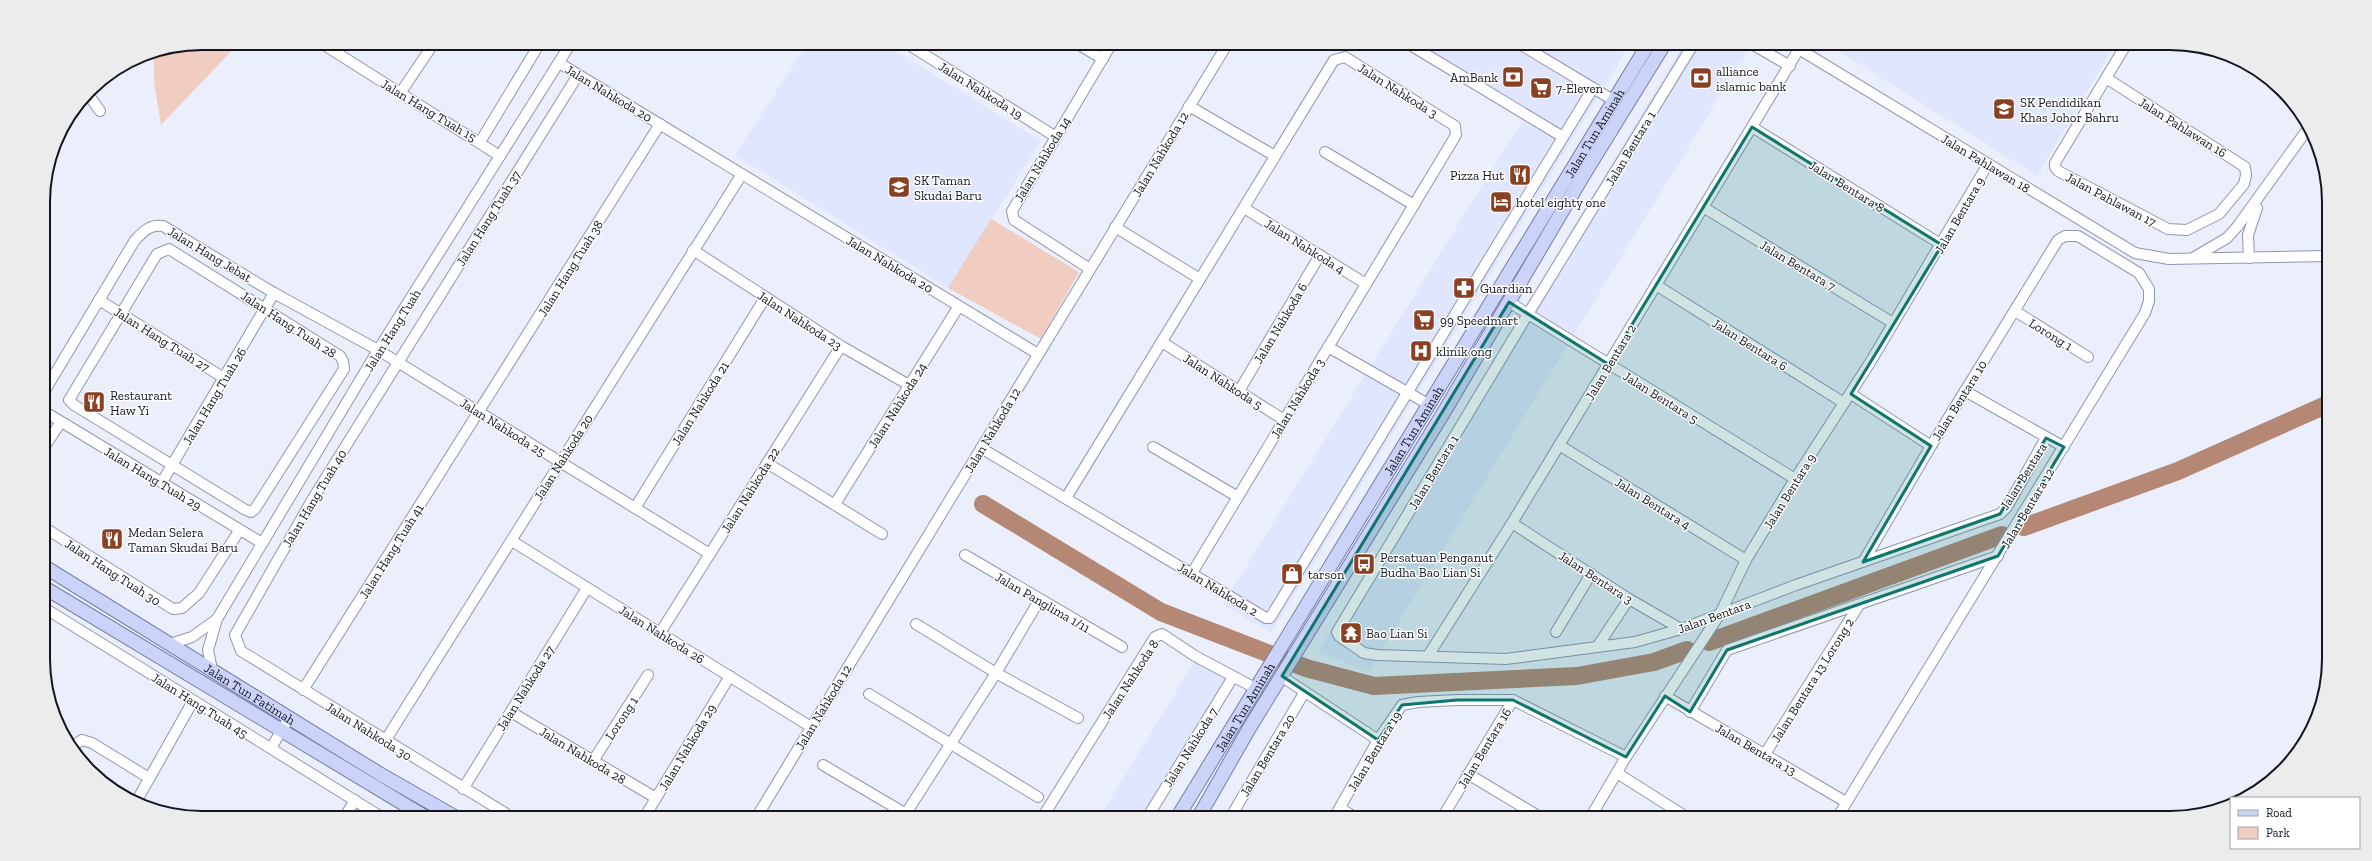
<svg xmlns="http://www.w3.org/2000/svg" width="2372" height="861" font-family="'Zilla Slab',serif">
	<style>
		.built { fill: #dfe6fe }
		.green { fill: #f0cdc0 }
		.lines { fill: none; stroke-linecap: round; stroke-linejoin: round }
		.river { stroke: #b58775; stroke-width: 18 }
		.minor-casing { stroke: #8e96b4; stroke-width: 12 }
		.major-casing { stroke: #747ea9; stroke-width: 15 }
		.minor { stroke: #fff; stroke-width: 10 }
		.major { stroke: #cbd4f8; stroke-width: 13 }
		.marked { fill: #0f766e; fill-opacity: 0.2; stroke: #0f766e; stroke-width: 3; stroke-linejoin: round }
		.labels { text-anchor: middle; stroke-width: 3; stroke-linejoin: round; paint-order: stroke }
		.poi-label { font-size: 13px; fill: #121520; stroke: #fff; text-anchor: start }
		.street-label { font-size: 13px; fill: #121520; stroke: #fff }
		.rim { fill: none; stroke: #121520; stroke-width: 2 }
	</style>
	<rect width="100%" height="100%" fill="#ebeffc"/>
	<g class="built">
		<path d="M808 43H883L1041 141 948 288 735 155Z"/>
		<path d="M1405 43H1631L1271 633 1223 604 1529 110Z"/>
		<path d="M1684 43H1752L1368 672 1318 652Z"/>
		<path d="M1826 43H2116L2037 176Z"/>
		<path d="M1195 661 1229 678 1143 818H1099Z"/>
	</g>
	<g class="green">
		<path d="M202 43H239L161 125 154 82V53Z"/>
		<path d="M991 219 1079 272 1041 339 948 288Z"/>
	</g>
	<g class="lines">
		<g class="river">
			<path d="M983 504 1161 612 1306 668 1374 686 1577 676 1654 662 1687 650"/>
			<path d="M2024 527 2178 471 2328 404"/>
			<path d="M1709 642 2002 535"/>
		</g>
		<g class="minor-casing">
			<g id="minor">
				<path d="M321 43 500 156"/>
				<path d="M906 43 1056 137"/>
				<path d="M1076 43 1103 59"/>
				<path d="M1407 43 1563 137"/>
				<path d="M1518 43 1613 100"/>
				<path d="M1694 43 1528 314 1795 479"/>
				<path d="M1750 43 1790 66"/>
				<path d="M1789 43 2135 253 2169 259 2328 256"/>
				<path d="M559 63 1038 354"/>
				<path d="M2106 78 2245 167 2246 175 2244 184 2219 214 2187 230 2168 229 2058 171 2055 167V163L2127 43"/>
				<path d="M401 92 434 43"/>
				<path d="M88 94 100 111"/>
				<path d="M1189 106 1275 156"/>
				<path d="M1752 127 1942 245"/>
				<path d="M480 142 540 43"/>
				<path d="M1325 152 1414 205"/>
				<path d="M1703 207 1893 323"/>
				<path d="M1244 208 1366 284"/>
				<path d="M1115 227 1200 279"/>
				<path d="M169 249 340 356 343 361 344 369 255 509 251 512 244 509 74 405 69 400 157 254Z"/>
				<path d="M693 250 841 346 909 385"/>
				<path d="M2193 258 2227 238 2237 227 2309 127"/>
				<path d="M2249 258 2248 235 2257 208"/>
				<path d="M1090 269 1014 220 1012 211 1112 43"/>
				<path d="M1656 285 1844 403"/>
				<path d="M99 300 224 378"/>
				<path d="M1509 302 1528 314 1337 632 1339 636 1364 653 1377 655 1506 659 1635 642 1681 629 1796 585 2000 514 2007 507 2046 438"/>
				<path d="M2015 311 2088 357"/>
				<path d="M1162 342 1284 420"/>
				<path d="M1328 347 1428 404"/>
				<path d="M1239 391 1320 255"/>
				<path d="M1965 391 2064 447"/>
				<path d="M44 392 135 240C144 231 150 224 163 226L274 293 378 350 710 554"/>
				<path d="M1851 394 1931 446"/>
				<path d="M45 412 262 543"/>
				<path d="M1559 445 1746 560"/>
				<path d="M45 446 61 422"/>
				<path d="M1153 447 1238 497"/>
				<path d="M981 448 1266 618H1270L1593 88"/>
				<path d="M767 463 882 534"/>
				<path d="M162 482 274 293"/>
				<path d="M1066 498 1334 60 1345 57 1455 126 1456 135 1192 573"/>
				<path d="M835 504 959 306"/>
				<path d="M635 508 765 298"/>
				<path d="M1512 523 1629 599 1681 629"/>
				<path d="M45 528 173 609 182 608 199 593 239 531"/>
				<path d="M512 541 811 727"/>
				<path d="M965 555 1122 647"/>
				<path d="M46 609 383 818"/>
				<path d="M916 624 996 673 1078 718"/>
				<path d="M1556 632 1591 574"/>
				<path d="M660 633 841 346"/>
				<path d="M170 644 192 637 217 619"/>
				<path d="M1597 647 1629 599"/>
				<path d="M1428 656 1512 523 1799 49"/>
				<path d="M212 670 208 650 217 619 378 350 571 43"/>
				<path d="M1281 676 1378 740"/>
				<path d="M303 690 660 124"/>
				<path d="M869 694 1038 797"/>
				<path d="M1665 696 1846 802"/>
				<path d="M511 712 656 798"/>
				<path d="M1690 712 1727 650 1998 556"/>
				<path d="M385 741 742 174"/>
				<path d="M271 748 289 718"/>
				<path d="M73 750 76 744 82 740 92 743 149 778"/>
				<path d="M1765 754 1859 605"/>
				<path d="M593 761 648 675"/>
				<path d="M823 765 913 818"/>
				<path d="M1617 773 1688 818"/>
				<path d="M1468 774 1538 816"/>
				<path d="M463 789 587 588"/>
				<path d="M136 802 193 701"/>
				<path d="M1340 808 1356 818"/>
				<path d="M235 818 236 817"/>
				<path d="M344 818 355 800"/>
				<path d="M513 818 241 651 235 635 312 500 578 75"/>
				<path d="M644 818 730 676"/>
				<path d="M756 818 1228 43"/>
				<path d="M903 818 996 673 1040 599"/>
				<path d="M1042 818 1155 637 1162 634 1195 656 1255 688"/>
				<path d="M1147 818 1233 677"/>
				<path d="M1230 818 1304 693"/>
				<path d="M1334 818 1378 740 1402 705 1418 702 1457 700H1513L1626 757"/>
				<path d="M1442 818 1513 700"/>
				<path d="M1590 818 1626 757 1720 614 1746 560 1795 479 1871 361 1988 164"/>
				<path d="M1837 818 2145 313 2149 301V289L2139 273 2078 236H2065L2058 240 1931 446 1863 562"/>
			</g>
		</g>
		<g class="major-casing">
			<g id="major">
				<path id="s1" d="M45 567 380 774 457 818"/>
				<path d="M45 588 427 818"/>
				<path id="s2" d="M1177 818 1649 43"/>
				<path d="M1198 818 1250 727 1444 412 1583 176 1665 43"/>
			</g>
		</g>
		<use href="#minor" class="minor"/>
		<use href="#major" class="major"/>
	</g>
	<path class="marked" d="M1752 127 1942 245 1851 394 1931 446 1863 562 2000 514 2046 438 2064 447 1998 556 1727 650 1690 712 1665 696 1626 757 1513 700H1457L1402 705 1378 740 1282 676 1509 302 1608 364Z"/>
	<defs>
		<g id="bank-square" transform="scale(1.15)"><rect x="-9" y="-9" width="18" height="18" rx="4" fill="#894123" stroke="#fff"/><path d="M-6-4H6V4H-6ZM0-2.3a2.3 2.3 0 1 0 0 4.6a2.3 2.3 0 1 0 0-4.6Z" fill="#fff"/></g>
		<g id="supermarket-square" transform="scale(1.15)"><rect x="-9" y="-9" width="18" height="18" rx="4" fill="#894123" stroke="#fff"/><path d="M-6-5.5h2.5l.6 2H6L4.5 2H-2.5L-4.4-4H-6ZM-1.5 3.2a1.3 1.3 0 1 0 .1 0ZM3 3.2a1.3 1.3 0 1 0 .1 0Z" fill="#fff"/></g>
		<g id="school-square" transform="scale(1.15)"><rect x="-9" y="-9" width="18" height="18" rx="4" fill="#894123" stroke="#fff"/><path d="M0-5L7-2L0 1L-7-2ZM-4 1L0 2.5L4 1V4Q0 6-4 4Z" fill="#fff"/></g>
		<g id="restaurant-square" transform="scale(1.15)"><rect x="-9" y="-9" width="18" height="18" rx="4" fill="#894123" stroke="#fff"/><path d="M-5-6h1v4h1v-4h1v4h1v-4h1v5L-1.5 .5V6h-2V.5L-5-1ZM5-6V6H3V1.5H1.5Q1.5-4 5-6Z" fill="#fff"/></g>
		<g id="hotel-square" transform="scale(1.15)"><rect x="-9" y="-9" width="18" height="18" rx="4" fill="#894123" stroke="#fff"/><path d="M-6-4.5h1.5V1H6V5H4.5V3h-9V5H-6ZM-4 0a1.8 1.8 0 1 1 3.6 0ZM.5 0V-2.5h3Q6-2.5 6 0Z" fill="#fff"/></g>
		<g id="pharmacy-square" transform="scale(1.15)"><rect x="-9" y="-9" width="18" height="18" rx="4" fill="#894123" stroke="#fff"/><path d="M-2-6h4v4h4v4h-4v4h-4v-4h-4v-4h4Z" fill="#fff"/></g>
		<g id="hospital-square" transform="scale(1.15)"><rect x="-9" y="-9" width="18" height="18" rx="4" fill="#894123" stroke="#fff"/><path d="M-5-5h3v3.5h4V-5h3V5h-3V1.5h-4V5h-3Z" fill="#fff"/></g>
		<g id="bus-square" transform="scale(1.15)"><rect x="-9" y="-9" width="18" height="18" rx="4" fill="#894123" stroke="#fff"/><path d="M-5-6H5V4H4V6H2V4H-2V6H-4V4H-5ZM-3.5-4V0h7V-4ZM-3.5 1.2v1.5H-2V1.2ZM2 1.2v1.5H3.5V1.2Z" fill="#fff"/></g>
		<g id="shop-square" transform="scale(1.15)"><rect x="-9" y="-9" width="18" height="18" rx="4" fill="#894123" stroke="#fff"/><path d="M-5-2.5h2.3a2.7 3.5 0 0 1 5.4 0H5L5.5 6h-11ZM-1.5-2.5h3a1.5 2.3 0 0 0-3 0Z" fill="#fff"/></g>
		<g id="temple-square" transform="scale(1.15)"><rect x="-9" y="-9" width="18" height="18" rx="4" fill="#894123" stroke="#fff"/><path d="M0-6L5-2H3V0L6.5 2.5H4V6H1.5V3h-3V6H-4V2.5H-6.5L-3 0V-2H-5Z" fill="#fff"/></g>
	</defs>
	<g fill-rule="evenodd">
		<use href="#bank-square" x="1513" y="77"/>
		<use href="#bank-square" x="1701" y="78"/>
		<use href="#supermarket-square" x="1541" y="88"/>
		<use href="#school-square" x="2004" y="109"/>
		<use href="#restaurant-square" x="1520" y="175"/>
		<use href="#school-square" x="899" y="187"/>
		<use href="#hotel-square" x="1501" y="202"/>
		<use href="#pharmacy-square" x="1464" y="288"/>
		<use href="#supermarket-square" x="1424" y="320"/>
		<use href="#hospital-square" x="1421" y="351"/>
		<use href="#restaurant-square" x="94" y="402"/>
		<use href="#restaurant-square" x="112" y="539"/>
		<use href="#bus-square" x="1364" y="564"/>
		<use href="#shop-square" x="1292" y="574"/>
		<use href="#temple-square" x="1351" y="633"/>
	</g>
	<g class="labels">
		<g class="poi-label">
			<text x="1716" y="76">alliance<tspan x="1716" dy="15">islamic bank</tspan></text>
			<text x="1498" y="82" text-anchor="end">AmBank</text>
			<text x="1556" y="93">7-Eleven</text>
			<text x="2020" y="107">SK Pendidikan<tspan x="2020" dy="15">Khas Johor Bahru</tspan></text>
			<text x="1504" y="180" text-anchor="end">Pizza Hut</text>
			<text x="914" y="185">SK Taman<tspan x="914" dy="15">Skudai Baru</tspan></text>
			<text x="1516" y="207">hotel eighty one</text>
			<text x="1480" y="293">Guardian</text>
			<text x="1440" y="325">99 Speedmart</text>
			<text x="1436" y="356">klinik ong</text>
			<text x="110" y="400">Restaurant<tspan x="110" dy="15">Haw Yi</tspan></text>
			<text x="128" y="537">Medan Selera<tspan x="128" dy="15">Taman Skudai Baru</tspan></text>
			<text x="1380" y="562">Persatuan Penganut<tspan x="1380" dy="15">Budha Bao Lian Si</tspan></text>
			<text x="1308" y="579">tarson</text>
			<text x="1366" y="638">Bao Lian Si</text>
		</g>
		<g class="street-label">
			<text transform="translate(981 90) rotate(32)" y="5">Jalan Nahkoda 19</text>
			<text transform="translate(1398 90) rotate(32)" y="5">Jalan Nahkoda 3</text>
			<text transform="translate(609 93) rotate(31)" y="5">Jalan Nahkoda 20</text>
			<text transform="translate(429 110) rotate(31)" y="5">Jalan Hang Tuah 15</text>
			<text transform="translate(2183 127) rotate(32)" y="5">Jalan Pahlawan 16</text>
			<text dy="5" stroke="none"><textPath href="#s2" startOffset="802">Jalan Tun Aminah</textPath></text>
			<text transform="translate(1630 148) rotate(-59)" y="5">Jalan Bentara 1</text>
			<text transform="translate(1160 154) rotate(-59)" y="5">Jalan Nahkoda 12</text>
			<text transform="translate(1042 159) rotate(-59)" y="5">Jalan Nahkoda 14</text>
			<text transform="translate(1986 163) rotate(31)" y="5">Jalan Pahlawan 18</text>
			<text transform="translate(1847 186) rotate(32)" y="5">Jalan Bentara 8</text>
			<text transform="translate(2111 199) rotate(28)" y="5">Jalan Pahlawan 17</text>
			<text transform="translate(1959 215) rotate(-60)" y="5">Jalan Bentara 9</text>
			<text transform="translate(488 218) rotate(-58)" y="5">Jalan Hang Tuah 37</text>
			<text transform="translate(1305 246) rotate(32)" y="5">Jalan Nahkoda 4</text>
			<text transform="translate(210 254) rotate(31)" y="5">Jalan Hang Jebat</text>
			<text transform="translate(890 264) rotate(31)" y="5">Jalan Nahkoda 20</text>
			<text transform="translate(1798 265) rotate(31)" y="5">Jalan Bentara 7</text>
			<text transform="translate(570 268) rotate(-58)" y="5">Jalan Hang Tuah 38</text>
			<text transform="translate(800 320) rotate(33)" y="5">Jalan Nahkoda 23</text>
			<text transform="translate(1280 323) rotate(-59)" y="5">Jalan Nahkoda 6</text>
			<text transform="translate(289 324) rotate(33)" y="5">Jalan Hang Tuah 28</text>
			<text transform="translate(392 330) rotate(-58)" y="5">Jalan Hang Tuah</text>
			<text transform="translate(2051 334) rotate(32)" y="5">Lorong 1</text>
			<text transform="translate(162 339) rotate(32)" y="5">Jalan Hang Tuah 27</text>
			<text transform="translate(1750 344) rotate(32)" y="5">Jalan Bentara 6</text>
			<text transform="translate(1610 362) rotate(-59)" y="5">Jalan Bentara 2</text>
			<text transform="translate(1223 381) rotate(33)" y="5">Jalan Nahkoda 5</text>
			<text transform="translate(214 396) rotate(-59)" y="5">Jalan Hang Tuah 26</text>
			<text transform="translate(1661 397) rotate(32)" y="5">Jalan Bentara 5</text>
			<text transform="translate(1297 398) rotate(-59)" y="5">Jalan Nahkoda 3</text>
			<text transform="translate(1959 400) rotate(-58)" y="5">Jalan Bentara 10</text>
			<text transform="translate(700 403) rotate(-58)" y="5">Jalan Nahkoda 21</text>
			<text transform="translate(897 405) rotate(-58)" y="5">Jalan Nahkoda 24</text>
			<text transform="translate(503 427) rotate(32)" y="5">Jalan Nahkoda 25</text>
			<text transform="translate(992 430) rotate(-59)" y="5">Jalan Nahkoda 12</text>
			<text dy="5" stroke="none"><textPath href="#s2" startOffset="454">Jalan Tun Aminah</textPath></text>
			<text transform="translate(563 457) rotate(-58)" y="5">Jalan Nahkoda 20</text>
			<text transform="translate(1433 472) rotate(-59)" y="5">Jalan Bentara 1</text>
			<text transform="translate(2023 476) rotate(-58)" y="5">Jalan Bentara</text>
			<text transform="translate(153 478) rotate(31)" y="5">Jalan Hang Tuah 29</text>
			<text transform="translate(750 490) rotate(-58)" y="5">Jalan Nahkoda 22</text>
			<text transform="translate(1789 491) rotate(-58)" y="5">Jalan Bentara 9</text>
			<text transform="translate(314 498) rotate(-59)" y="5">Jalan Hang Tuah 40</text>
			<text transform="translate(1653 503) rotate(32)" y="5">Jalan Bentara 4</text>
			<text transform="translate(2027 508) rotate(-59)" y="5">Jalan Bentara 12</text>
			<text transform="translate(391 551) rotate(-58)" y="5">Jalan Hang Tuah 41</text>
			<text transform="translate(113 572) rotate(33)" y="5">Jalan Hang Tuah 30</text>
			<text transform="translate(1596 577) rotate(33)" y="5">Jalan Bentara 3</text>
			<text transform="translate(1218 589) rotate(31)" y="5">Jalan Nahkoda 2</text>
			<text transform="translate(1043 602) rotate(30)" y="5">Jalan Panglima 1/11</text>
			<text transform="translate(1714 616) rotate(-20)" y="5">Jalan Bentara</text>
			<text transform="translate(662 634) rotate(32)" y="5">Jalan Nahkoda 26</text>
			<text transform="translate(1130 679) rotate(-57)" y="5">Jalan Nahkoda 8</text>
			<text transform="translate(1812 680) rotate(-58)" y="5">Jalan Bentara 13 Lorong 2</text>
			<text transform="translate(525 688) rotate(-58)" y="5">Jalan Nahkoda 27</text>
			<text dy="5" stroke="none"><textPath href="#s1" startOffset="241">Jalan Tun Fatimah</textPath></text>
			<text transform="translate(200 705) rotate(32)" y="5">Jalan Hang Tuah 45</text>
			<text transform="translate(823 707) rotate(-59)" y="5">Jalan Nahkoda 12</text>
			<text dy="5" stroke="none"><textPath href="#s2" startOffset="130">Jalan Tun Aminah</textPath></text>
			<text transform="translate(621 718) rotate(-57)" y="5">Lorong 1</text>
			<text transform="translate(369 731) rotate(32)" y="5">Jalan Nahkoda 30</text>
			<text transform="translate(687 747) rotate(-59)" y="5">Jalan Nahkoda 29</text>
			<text transform="translate(1190 747) rotate(-58)" y="5">Jalan Nahkoda 7</text>
			<text transform="translate(1484 748) rotate(-59)" y="5">Jalan Bentara 16</text>
			<text transform="translate(1756 749) rotate(30)" y="5">Jalan Bentara 13</text>
			<text transform="translate(1374 751) rotate(-59)" y="5">Jalan Bentara 19</text>
			<text transform="translate(583 755) rotate(31)" y="5">Jalan Nahkoda 28</text>
			<text transform="translate(1267 755) rotate(-59)" y="5">Jalan Bentara 20</text>
		</g>
	</g>
	<path d="M0 0H2372V861H0ZM202 50H2170A152 152 0 0 1 2322 202V659A152 152 0 0 1 2170 811H202A152 152 0 0 1 50 659V202A152 152 0 0 1 202 50Z" fill="#ececed" fill-rule="evenodd"/>
	<path class="rim" d="M202 50H2170A152 152 0 0 1 2322 202V659A152 152 0 0 1 2170 811H202A152 152 0 0 1 50 659V202A152 152 0 0 1 202 50Z"/>
	<rect x="2230" y="797" width="130" height="52" fill="#ffffff" stroke="#a0a1a6"/>
	<rect x="2238" y="810" width="20" height="6" fill="#cbd4f8" stroke="#a0a1a6"/>
	<text x="2266" y="817" font-size="12" fill="#121520">Road</text>
	<rect x="2238" y="827" width="20" height="12" fill="#f0cdc0" stroke="#a0a1a6"/>
	<text x="2266" y="837" font-size="12" fill="#121520">Park</text>
</svg>
